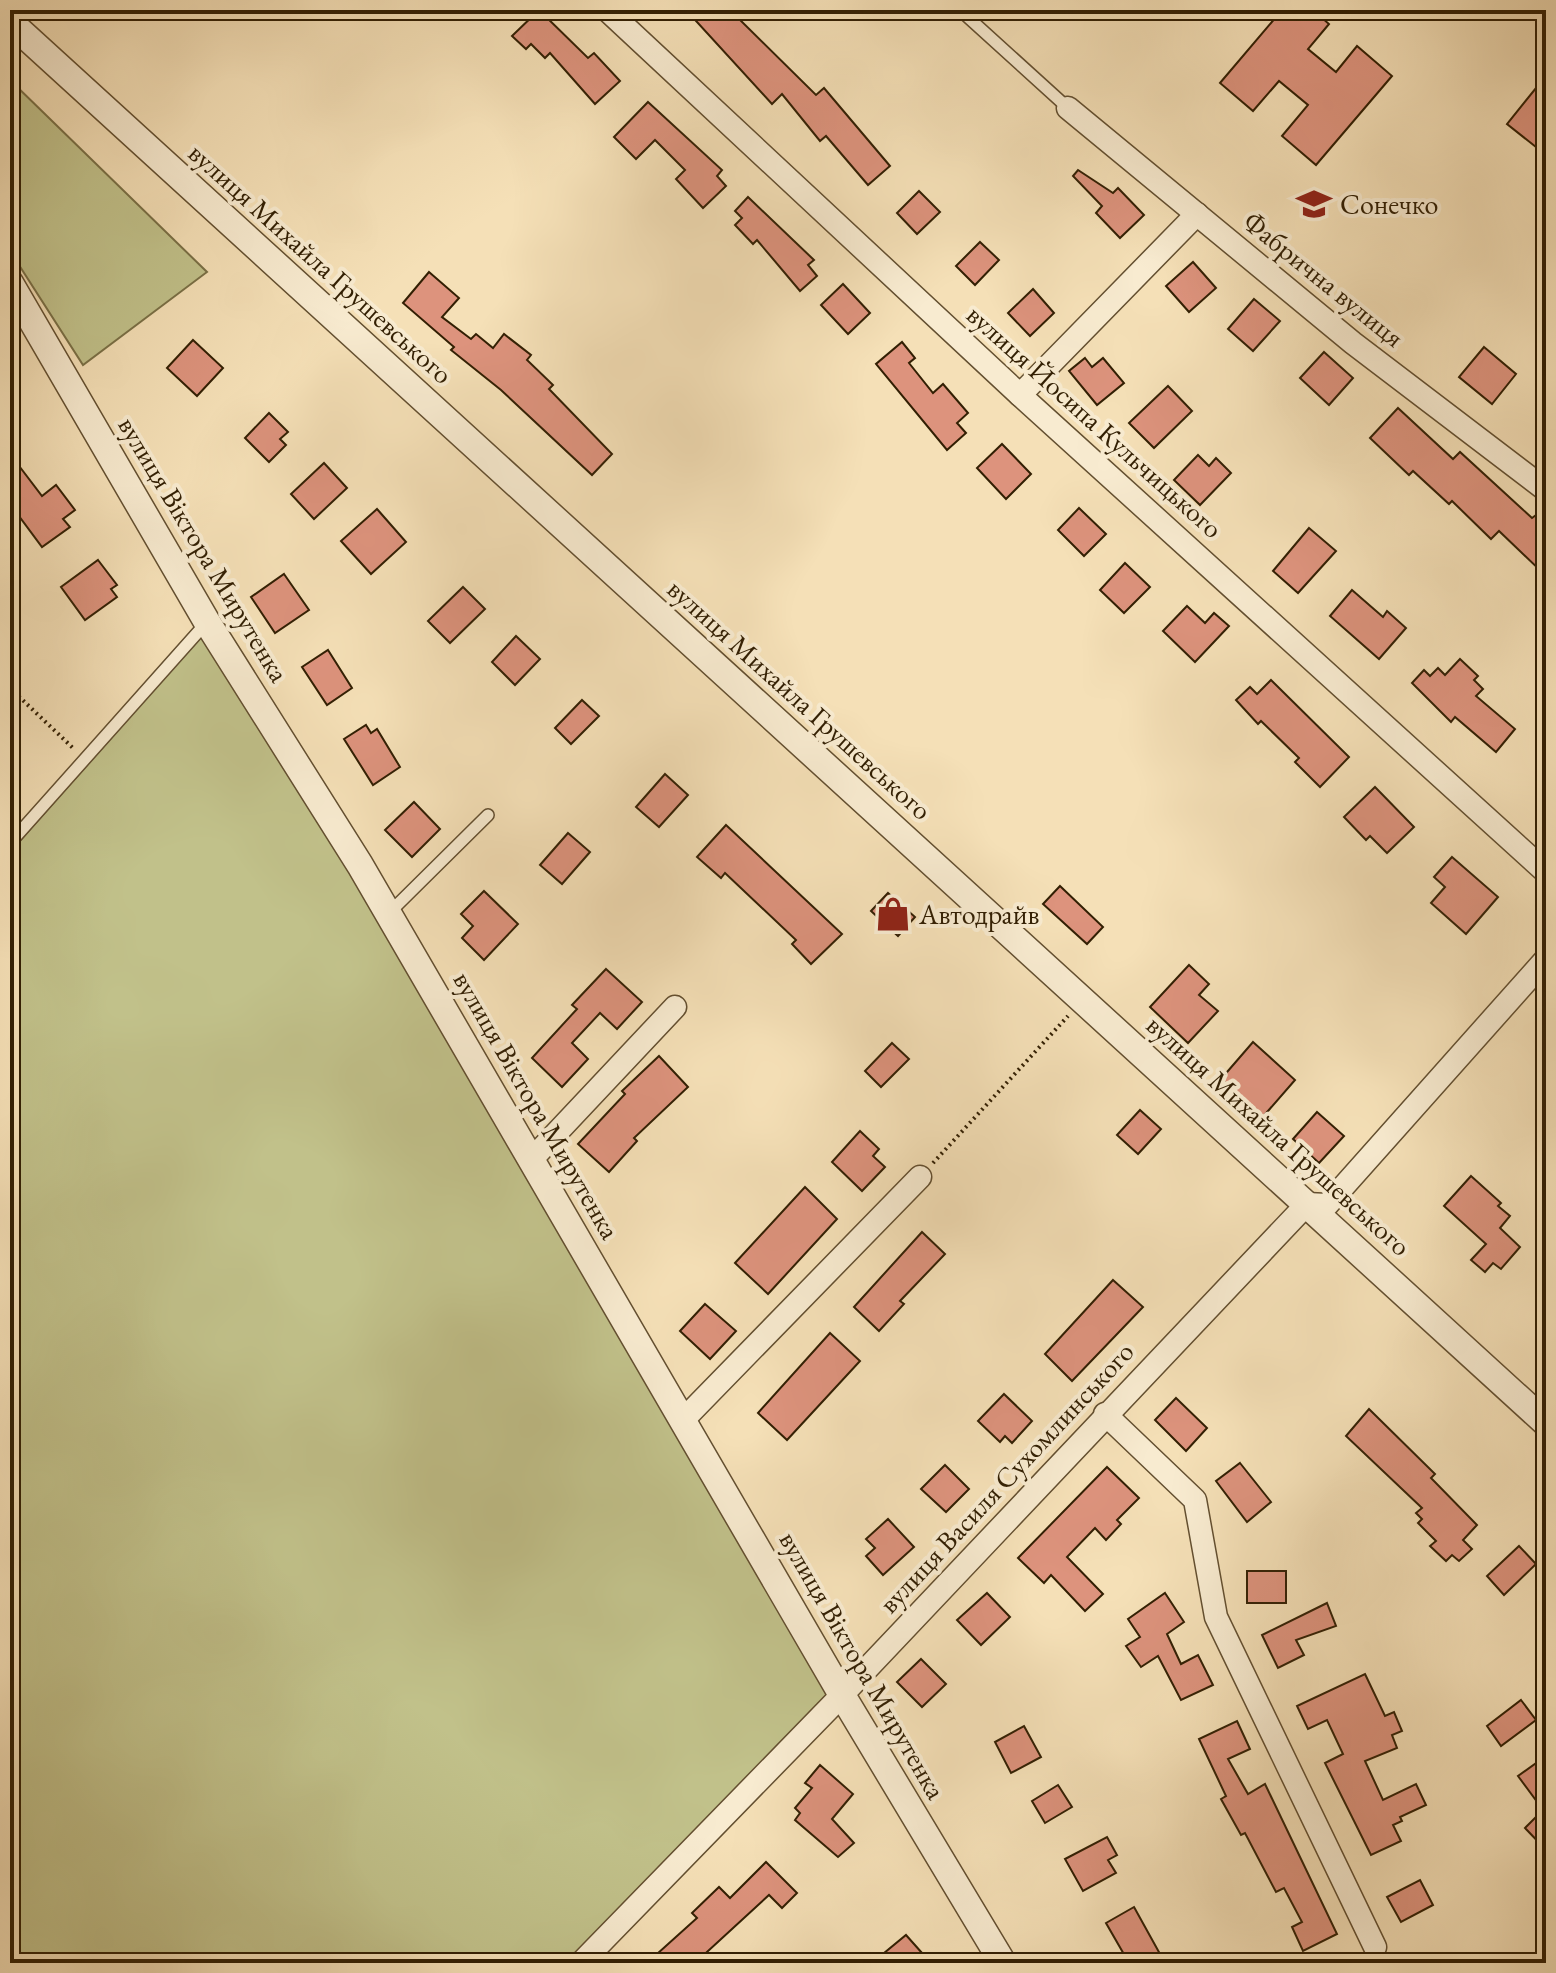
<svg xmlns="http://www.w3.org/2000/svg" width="1556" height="1973" font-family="'EB Garamond',serif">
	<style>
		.green { fill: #c1c18a; stroke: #7a7046; stroke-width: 2 }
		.building { fill: #dd937d; stroke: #321f03; stroke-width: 2 }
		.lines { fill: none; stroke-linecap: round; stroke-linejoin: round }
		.service-casing { stroke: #634f30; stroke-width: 14 }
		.minor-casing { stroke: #634f30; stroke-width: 25 }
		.tertiary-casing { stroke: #634f30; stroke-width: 29 }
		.path { stroke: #321f03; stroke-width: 4; stroke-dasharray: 2 4; stroke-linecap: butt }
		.service { stroke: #f8ebd0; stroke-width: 11 }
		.minor { stroke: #f8ebd0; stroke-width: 22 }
		.tertiary { stroke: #f8ebd0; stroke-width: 26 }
		.labels { text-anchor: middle; stroke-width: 8; stroke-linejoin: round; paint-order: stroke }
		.poi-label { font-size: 28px; fill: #321f03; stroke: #f8ebd0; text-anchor: start }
		.street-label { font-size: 28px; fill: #321f03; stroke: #f8ebd0 }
	</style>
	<rect width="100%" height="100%" fill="#f5e0b7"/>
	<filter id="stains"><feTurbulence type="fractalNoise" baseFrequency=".0025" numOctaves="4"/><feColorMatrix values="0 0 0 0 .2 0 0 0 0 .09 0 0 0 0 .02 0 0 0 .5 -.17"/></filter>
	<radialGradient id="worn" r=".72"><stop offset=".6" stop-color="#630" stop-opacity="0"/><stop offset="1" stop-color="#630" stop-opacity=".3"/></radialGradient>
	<g class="green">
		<path d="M10 80 207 272 83 365 10 251Z"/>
		<path d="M207 629 841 1687 570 1963H10V852Z"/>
	</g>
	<g class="building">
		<path d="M539 10 588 58 594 53 620 81 595 104 550 53 545 58 531 44 526 49 512 36Z"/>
		<path d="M686 10H730L816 95 824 88 890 166 868 185 826 136 820 141 782 94 772 104Z"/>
		<path d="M1282 10H1313L1329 24 1308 49 1336 72 1357 46 1392 76 1316 165 1282 136 1308 105 1279 81 1253 111 1220 83Z"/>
		<path d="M1536 88 1546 97V155L1507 124Z"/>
		<path d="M648 102 722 170 717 176 726 186 703 208 676 179 685 170 655 140 636 159 614 137Z"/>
		<path d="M1078 170 1113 193 1118 188 1144 215 1120 238 1096 213 1102 206 1073 176Z"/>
		<path d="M919 191 940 212 917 234 897 213Z"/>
		<path d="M748 197 814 260 808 265 817 276 800 291 757 240 753 244 735 225 742 218 735 211Z"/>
		<path d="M980 242 999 260 975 285 956 266Z"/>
		<path d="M1193 262 1216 288 1189 312 1166 286Z"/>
		<path d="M429 272 459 298 442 317 471 339 476 334 493 348 504 334 531 355 527 360 553 385 549 389 612 454 592 475 501 390 451 350 454 347 403 303Z"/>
		<path d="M843 284 870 313 848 334 821 305Z"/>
		<path d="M1033 289 1054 313 1030 336 1008 313Z"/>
		<path d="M1254 299 1280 321 1253 351 1228 329Z"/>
		<path d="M193 340 223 368 197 396 167 368Z"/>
		<path d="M902 342 915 358 909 363 933 393 943 384 968 413 957 423 966 433 947 450 876 364Z"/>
		<path d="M1484 347 1516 374 1492 404 1459 377Z"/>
		<path d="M1324 352 1353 378 1329 405 1300 378Z"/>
		<path d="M1085 358 1092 367 1103 358 1124 383 1097 405 1069 371Z"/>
		<path d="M1168 386 1192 411 1154 448 1129 423Z"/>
		<path d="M1398 408 1453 459 1460 452 1532 518 1536 515 1546 525V576L1499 531 1491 539 1452 501 1449 504 1413 471 1409 475 1370 438Z"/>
		<path d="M269 413 288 432 280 439 286 445 269 462 245 438Z"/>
		<path d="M1002 444 1031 474 1006 499 977 468Z"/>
		<path d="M10 454 42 496 56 485 75 510 63 519 70 527 42 547 10 504Z"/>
		<path d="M1198 455 1209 466 1216 458 1231 473 1200 505 1174 480Z"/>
		<path d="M324 463 347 488 314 519 291 494Z"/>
		<path d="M1079 508 1106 534 1084 556 1058 530Z"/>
		<path d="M377 509 406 542 371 574 341 541Z"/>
		<path d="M1309 528 1336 551 1298 593 1273 571Z"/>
		<path d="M98 560 117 585 111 589 117 597 85 620 61 587Z"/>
		<path d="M1125 563 1150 587 1124 613 1100 590Z"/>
		<path d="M284 574 309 610 275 633 251 597Z"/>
		<path d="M463 587 485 609 450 643 428 621Z"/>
		<path d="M1352 590 1383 617 1387 611 1406 628 1379 659 1330 616Z"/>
		<path d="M1187 606 1205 623 1214 613 1229 626 1195 662 1163 631Z"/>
		<path d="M516 636 540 659 515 685 492 662Z"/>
		<path d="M328 650 352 688 327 705 302 667Z"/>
		<path d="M1460 659 1478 676 1474 680 1483 689 1476 696 1515 729 1496 752 1455 717 1451 722 1412 683 1424 670 1430 676 1438 668 1445 675Z"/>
		<path d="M1271 680 1349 757 1320 787 1295 762 1299 758 1261 721 1258 724 1236 700 1250 687 1257 694Z"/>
		<path d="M582 700 599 716 571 744 555 728Z"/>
		<path d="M366 725 371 733 377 729 400 767 373 785 344 739Z"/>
		<path d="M665 774 688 795 659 827 636 807Z"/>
		<path d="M1375 787 1414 827 1387 853 1370 836 1366 840 1344 817Z"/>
		<path d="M414 802 440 829 412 857 385 830Z"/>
		<path d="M726 825 842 934 811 964 792 944 796 940 725 873 721 878 697 857Z"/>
		<path d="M568 833 590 852 562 884 540 865Z"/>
		<path d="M1452 857 1498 897 1466 934 1431 903 1445 887 1434 877Z"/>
		<path d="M1060 886 1103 927 1087 944 1043 904Z"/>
		<path d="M484 891 518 924 484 960 462 938 473 926 461 914Z"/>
		<path d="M888 893 915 917 898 936 871 911Z"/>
		<path d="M1189 965 1209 984 1199 995 1218 1011 1188 1043 1150 1007Z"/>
		<path d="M606 969 642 1002 617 1029 600 1013 572 1043 588 1059 562 1087 532 1058 577 1009 572 1005Z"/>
		<path d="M1253 1042 1295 1080 1261 1119 1228 1090 1231 1088 1221 1079Z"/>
		<path d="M892 1043 909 1059 881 1087 865 1071Z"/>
		<path d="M659 1056 688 1087 634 1138 637 1141 609 1172 578 1144 625 1094 622 1091Z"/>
		<path d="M1140 1110 1161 1129 1138 1154 1117 1135Z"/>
		<path d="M1317 1112 1344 1136 1319 1163 1293 1139Z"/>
		<path d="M860 1131 879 1149 873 1156 885 1167 862 1191 832 1162Z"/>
		<path d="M1471 1176 1501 1203 1498 1206 1510 1216 1500 1228 1520 1247 1501 1269 1493 1263 1485 1272 1471 1260 1486 1244 1444 1206Z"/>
		<path d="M805 1187 837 1219 768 1294 735 1263Z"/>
		<path d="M922 1232 945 1254 900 1301 904 1304 879 1331 854 1307Z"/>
		<path d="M1113 1280 1143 1307 1072 1381 1045 1354Z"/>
		<path d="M705 1304 736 1331 710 1359 680 1331Z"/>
		<path d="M830 1333 860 1361 787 1440 758 1413Z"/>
		<path d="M1004 1394 1032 1421 1012 1443 1005 1436 1000 1442 978 1421Z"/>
		<path d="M1176 1398 1207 1428 1186 1451 1155 1420Z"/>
		<path d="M1369 1409 1435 1474 1431 1478 1477 1525 1463 1540 1472 1549 1459 1561 1452 1555 1446 1561 1430 1546 1436 1541 1418 1523 1422 1519 1416 1513 1422 1508 1346 1436Z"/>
		<path d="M1240 1463 1271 1502 1247 1522 1216 1481Z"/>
		<path d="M945 1465 969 1489 946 1512 921 1489Z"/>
		<path d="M1107 1467 1139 1498 1117 1520 1121 1524 1106 1540 1095 1528 1067 1557 1103 1594 1085 1611 1051 1575 1044 1583 1018 1558Z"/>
		<path d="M888 1519 914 1547 883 1575 866 1556 875 1548 866 1539Z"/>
		<path d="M1519 1546 1536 1564 1504 1595 1487 1576Z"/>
		<rect x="1247" y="1571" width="39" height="32"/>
		<path d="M987 1593 1010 1617 981 1645 957 1620Z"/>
		<path d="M1165 1593 1184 1622 1167 1634 1181 1664 1198 1655 1213 1685 1181 1700 1158 1656 1141 1667 1126 1646 1140 1637 1128 1619Z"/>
		<path d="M1327 1603 1336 1626 1296 1640 1304 1655 1278 1668 1262 1635Z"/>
		<path d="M921 1659 946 1684 922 1707 897 1682Z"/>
		<path d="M1365 1674 1385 1716 1394 1712 1402 1731 1392 1735 1397 1748 1365 1761 1383 1800 1416 1784 1426 1805 1400 1817 1402 1821 1393 1825 1401 1841 1371 1855 1325 1763 1343 1754 1327 1720 1308 1729 1297 1706Z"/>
		<path d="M1521 1700 1536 1720 1501 1746 1487 1726Z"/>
		<path d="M1237 1721 1250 1749 1228 1759 1248 1794 1265 1784 1337 1934 1303 1951 1292 1927 1302 1922 1284 1888 1276 1892 1245 1833 1241 1835 1221 1799 1226 1796 1199 1739Z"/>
		<path d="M1024 1726 1041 1757 1011 1773 995 1742Z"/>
		<path d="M1546 1756V1850L1525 1828 1543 1810 1518 1776Z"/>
		<path d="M820 1765 853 1794 832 1819 854 1843 838 1857 795 1820 800 1813 795 1808 812 1788 805 1783Z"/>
		<path d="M1058 1785 1072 1807 1045 1823 1032 1801Z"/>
		<path d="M1107 1837 1117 1855 1108 1860 1116 1873 1083 1891 1065 1859Z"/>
		<path d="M766 1862 797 1893 782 1908 769 1895 695 1963H647L697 1918 692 1913 719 1887 730 1898Z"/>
		<path d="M1420 1880 1433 1905 1401 1922 1387 1897Z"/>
		<path d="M1134 1907 1165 1963H1129L1106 1923Z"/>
		<path d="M906 1935 922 1953 910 1963H872Z"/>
	</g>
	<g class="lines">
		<g class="service-casing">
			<g id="service">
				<path d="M960 10 1068 108"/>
				<path d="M10 843 207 622"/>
				<path d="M389 913 488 815"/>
			</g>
		</g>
		<g class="minor-casing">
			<g id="minor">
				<path d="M607 10 1020 395 1546 872"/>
				<path d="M1068 108 1353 343 1546 490"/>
				<path d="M1020 395 1197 214"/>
				<path d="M532 1159 675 1007"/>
				<path d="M1105 1414 1195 1500 1216 1617 1375 1947"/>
				<path d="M684 1419 920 1177"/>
				<path d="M581 1963 842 1695 1307 1204 1327 1205 1546 959"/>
			</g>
		</g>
		<g class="tertiary-casing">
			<g id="tertiary">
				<path d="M10 22 1546 1423"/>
				<path d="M10 283 207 622 360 865 842 1695 1003 1963"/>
			</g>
		</g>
		<g class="path">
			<path d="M10 688 74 749"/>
			<path d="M933 1163 1068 1016"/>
		</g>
		<use href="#service" class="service"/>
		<use href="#minor" class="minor"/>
		<use href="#tertiary" class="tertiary"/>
	</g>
	<defs>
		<g id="school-bare" transform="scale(2.76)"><path d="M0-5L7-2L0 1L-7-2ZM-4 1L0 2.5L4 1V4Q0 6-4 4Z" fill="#8f2418" stroke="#f8ebd0" stroke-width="2.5" paint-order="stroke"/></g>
		<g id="shop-bare" transform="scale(2.76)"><path d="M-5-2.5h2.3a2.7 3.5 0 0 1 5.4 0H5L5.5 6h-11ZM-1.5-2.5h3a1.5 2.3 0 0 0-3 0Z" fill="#8f2418" stroke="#f8ebd0" stroke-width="2.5" paint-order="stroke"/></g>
	</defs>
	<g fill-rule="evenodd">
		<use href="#school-bare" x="1314" y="204"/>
		<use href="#shop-bare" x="893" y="914"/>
	</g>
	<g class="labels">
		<g class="poi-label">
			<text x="1340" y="214">Сонечко</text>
			<text x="919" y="924">Автодрайв</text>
		</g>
		<g class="street-label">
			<text transform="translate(321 263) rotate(42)" y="10">вулиця Михайла Грушевського</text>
			<text transform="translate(1324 279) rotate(39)" y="10">Фабрична вулиця</text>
			<text transform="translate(1095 421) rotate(42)" y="10">вулиця Йосипа Кульчицького</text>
			<text transform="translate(204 549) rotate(59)" y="10">вулиця Віктора Мирутенка</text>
			<text transform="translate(800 699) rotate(42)" y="10">вулиця Михайла Грушевського</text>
			<text transform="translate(537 1105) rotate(60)" y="10">вулиця Віктора Мирутенка</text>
			<text transform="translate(1279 1135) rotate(42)" y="10">вулиця Михайла Грушевського</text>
			<text transform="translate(1006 1477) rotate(-47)" y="10">вулиця Василя Сухомлинського</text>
			<text transform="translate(863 1665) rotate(60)" y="10">вулиця Віктора Мирутенка</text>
		</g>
	</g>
	<rect width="1556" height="1973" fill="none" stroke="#f5e0b7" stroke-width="40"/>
	<rect x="12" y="12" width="1532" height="1949" fill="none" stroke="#321f03" stroke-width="4"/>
	<rect x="20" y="20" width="1516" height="1933" fill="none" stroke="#321f03" stroke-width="2"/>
	<rect width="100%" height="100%" filter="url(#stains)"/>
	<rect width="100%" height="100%" fill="url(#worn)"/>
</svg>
